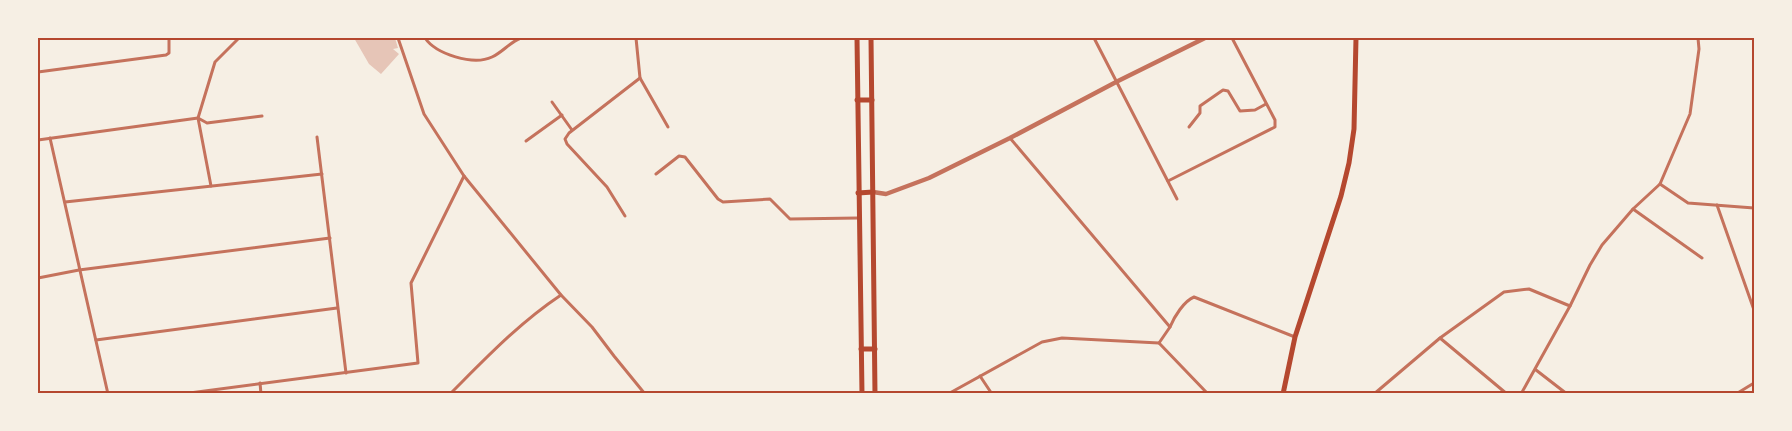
<svg xmlns="http://www.w3.org/2000/svg" width="1792" height="431" font-family="'PT Sans',sans-serif">
	<style>
		.building { fill: #e6c5b7 }
		.lines { fill: none; stroke-linecap: round; stroke-linejoin: round }
		.minor { stroke: #c5725c; stroke-width: 3 }
		.tertiary { stroke: #c5725c; stroke-width: 4.5 }
		.secondary { stroke: #b5482f; stroke-width: 5 }
		.primary { stroke: #b5482f; stroke-width: 5 }
		.neatline { fill: none; stroke: #b5482f; stroke-width: 2 }
	</style>
	<rect width="100%" height="100%" fill="#f6efe4"/>
	<path class="building" d="M354 38H395L398 48 393 49 399 54 381 74 369 64Z"/>
	<g class="lines">
		<g class="minor">
			<path d="M398 38 424 114 464 176 561 295 592 327 614 356 645 394"/>
			<path d="M425 38C436 54 473 66 492 57 503 52 510 42 521 38"/>
			<path d="M636 38 640 78 668 127"/>
			<path d="M1094 38 1177 199"/>
			<path d="M38 72 166 55 169 53V38"/>
			<path d="M552 102 572 130"/>
			<path d="M1189 127 1200 113V106L1223 90 1228 91 1240 111 1255 110 1266 104"/>
			<path d="M317 137 346 373"/>
			<path d="M50 138 108 394"/>
			<path d="M1010 138 1170 327 1159 343"/>
			<path d="M38 140 198 118 207 123 262 116"/>
			<path d="M526 141 562 115"/>
			<path d="M656 174 679 156 685 157 718 199 723 202 770 199 790 219 858 218"/>
			<path d="M1168 181 1275 127V120L1232 38"/>
			<path d="M1660 184 1690 114 1699 49 1698 38"/>
			<path d="M211 186 198 118 215 62 239 38"/>
			<path d="M65 202 322 174"/>
			<path d="M1717 205 1754 310"/>
			<path d="M1633 209 1702 258"/>
			<path d="M625 216 607 187 567 144 565 139 569 133 640 78"/>
			<path d="M38 278 79 270 330 238"/>
			<path d="M1170 327C1174 317 1184 301 1194 297L1295 337"/>
			<path d="M1440 338 1507 394"/>
			<path d="M96 340 337 308"/>
			<path d="M1536 370 1567 394"/>
			<path d="M980 376 992 394"/>
			<path d="M260 383 261 394"/>
			<path d="M38 390 39 394"/>
			<path d="M182 394 418 363 411 283 464 176"/>
			<path d="M450 394C486 358 519 323 561 295"/>
			<path d="M948 394 1042 342 1062 338 1159 343 1208 394"/>
			<path d="M1374 394 1440 338 1504 292 1529 289 1570 306"/>
			<path d="M1521 394 1570 306 1590 265 1602 245 1633 209 1660 184 1688 203 1754 208"/>
			<path d="M1736 394 1754 383"/>
		</g>
		<path class="tertiary" d="M873 192 886 194 929 178 1010 138 1118 81 1205 38"/>
		<g class="secondary">
			<path d="M858 193 873 192"/>
			<path d="M1283 394 1295 337 1341 196 1349 163 1354 129 1356 38"/>
		</g>
		<g class="primary">
			<path d="M857 38 862 394"/>
			<path d="M871 38 875 394"/>
			<path d="M857 100H872"/>
			<path d="M861 349H875"/>
		</g>
	</g>
	<rect width="1792" height="431" fill="none" stroke="#f6efe4" stroke-width="78"/>
	<rect x="39" y="39" width="1714" height="353" class="neatline"/>
</svg>
